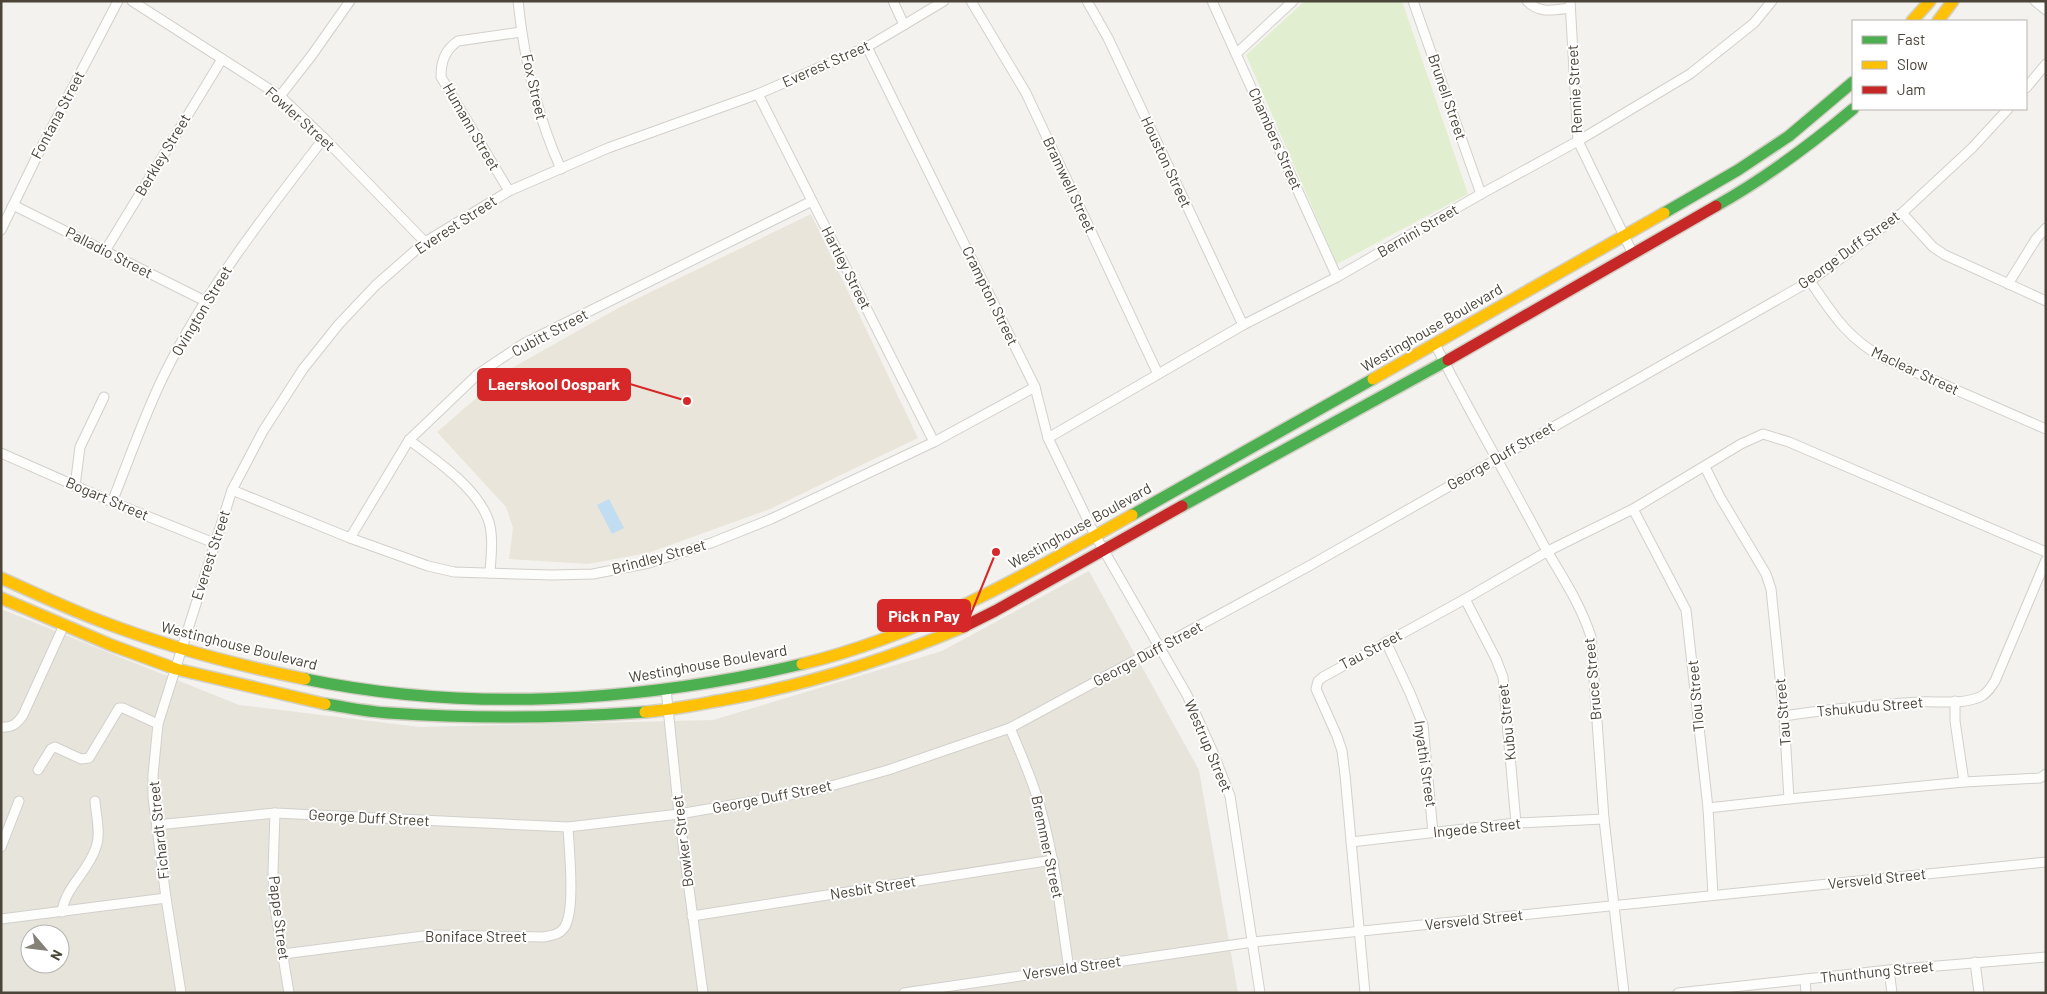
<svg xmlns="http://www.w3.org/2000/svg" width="2047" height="994" font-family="Barlow,sans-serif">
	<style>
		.residential { fill: #e7e4dc; fill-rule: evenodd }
		.education { fill: #eae5da }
		.green { fill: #e1eecf }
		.water { fill: #c0ddf1 }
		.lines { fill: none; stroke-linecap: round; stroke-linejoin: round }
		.street-casing { stroke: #d2d0cb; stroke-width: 11 }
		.fast-casing { stroke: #d3cfc5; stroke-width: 14 }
		.slow-casing { stroke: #d3cfc5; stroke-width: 14 }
		.jam-casing { stroke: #d3cfc5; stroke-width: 14 }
		.street { stroke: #fdfdfc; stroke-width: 9 }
		.fast { stroke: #4caf50; stroke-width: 11 }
		.slow { stroke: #ffc107; stroke-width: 11 }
		.jam { stroke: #c62828; stroke-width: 11 }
		.labels { text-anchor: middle; stroke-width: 4; stroke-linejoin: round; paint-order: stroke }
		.street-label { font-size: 15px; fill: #4b4439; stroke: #fff }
		.leader { fill: none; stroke: #d62828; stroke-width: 2 }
		.callout-dot { fill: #d62828; stroke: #fff; stroke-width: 2 }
		.callout { fill: #d62828; stroke: #d62828; stroke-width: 2 }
		.callout-label { font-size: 16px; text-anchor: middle; font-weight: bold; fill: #fff }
	</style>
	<rect width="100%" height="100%" fill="#f4f2ee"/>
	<path class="residential" d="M1089 571 1199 770 1238 993H1V609L239 705 420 727 713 720 942 651ZM30 934H60V964H30Z"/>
	<path class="education" d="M811 214 918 438 770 509 648 553 588 564 509 559 513 528 506 507 437 432 510 369 622 306Z"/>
	<path class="green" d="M1305 1H1402L1468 194 1337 264 1246 55Z"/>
	<path class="water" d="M609 499 624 528 612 534 597 505Z"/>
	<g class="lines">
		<g class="street-casing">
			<g id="street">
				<path d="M132 1 280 96 324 138 425 242"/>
				<path d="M518 1C524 59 537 116 561 169"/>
				<path d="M893 1 904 25"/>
				<path d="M971 1 1026 93 1158 374"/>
				<path d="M1087 1 1108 38 1243 325"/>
				<path d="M1212 1 1337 277"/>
				<path d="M1413 1 1481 194"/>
				<path d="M1527 1C1539 14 1554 10 1570 8"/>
				<path d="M1570 1 1578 141 1633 254"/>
				<path d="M2035 1 2046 10"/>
				<path d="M867 47 1035 387 1048 438 1095 535 1187 695 1212 750 1230 796 1260 993"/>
				<path d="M1237 53 1293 1"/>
				<path d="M2026 88 2046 64"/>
				<path d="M758 94 934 442"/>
				<path d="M280 96 312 55 350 1"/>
				<path d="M509 191 441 77C441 61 445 50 458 41L521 32"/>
				<path d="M13 205 205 301"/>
				<path d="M1902 213 1933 247 1945 255 2046 301"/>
				<path d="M1 230 40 150 118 1"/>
				<path d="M105 251 222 59"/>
				<path d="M1810 281C1834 316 1847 338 1885 359L2046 429"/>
				<path d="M2008 284 2036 239 2046 228"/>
				<path d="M1435 344C1469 411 1507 476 1542 542 1560 574 1580 602 1591 637L1604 819 1624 993"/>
				<path d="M1048 438 1243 325 1337 277 1481 194 1578 141 1690 74 1754 23 1772 1"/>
				<path d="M409 440C436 460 476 487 488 519 494 535 491 556 490 573"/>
				<path d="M1 453 112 502 214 543"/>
				<path d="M1705 467 1720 497 1766 574 1771 589 1784 716 1789 799 1964 782 2040 778 2046 774"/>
				<path d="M75 486 80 447 104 397"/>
				<path d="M232 490 350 538 428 566 454 572 552 575 593 574 649 563 711 543 771 519 934 442 1035 387"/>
				<path d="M112 502C129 460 145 413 165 373 207 288 266 213 324 138"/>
				<path d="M1633 509 1686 610 1708 808 1713 895"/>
				<path d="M350 538 409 440 478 374 523 344 812 201"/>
				<path d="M1465 599 1496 659 1503 677 1516 823"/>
				<path d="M1386 642 1410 693 1423 725 1433 833"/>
				<path d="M666 689 679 814 703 993"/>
				<path d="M1955 701V721L1964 782"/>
				<path d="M1784 716C1829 709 1873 705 1919 702 1938 701 1961 705 1980 697 1987 694 1991 687 1995 681L2046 560"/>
				<path d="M1 727C12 728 17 724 23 715L64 625"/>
				<path d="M1010 728C1022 757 1035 785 1042 814 1056 865 1061 917 1069 969"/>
				<path d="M38 770 51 749 55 747 81 759 89 758 119 708H123L158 724"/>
				<path d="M1708 808 1789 799"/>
				<path d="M275 813 273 872 274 902 289 993"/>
				<path d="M157 825 275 813 568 827 679 814 813 791 888 770 1010 728 1309 566 1810 281 1902 213 1972 148 2008 109"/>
				<path d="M1351 842 1516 823 1604 819"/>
				<path d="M1 847 19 801"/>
				<path d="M62 912C65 887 89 871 96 847 101 834 96 815 95 801"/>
				<path d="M692 916 1053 860"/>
				<path d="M1 919 166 898"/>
				<path d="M283 954 431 935 544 937C552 935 559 935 564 928 576 912 569 849 568 827"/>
				<path d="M1975 962 1979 993"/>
				<path d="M1889 970 1892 993"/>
				<path d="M1805 979 1806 993"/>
				<path d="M181 993 166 898 153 797V775L158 724 232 490 263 431 303 369 339 324 376 285 425 242 509 191 608 148 758 94 867 47 944 1"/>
				<path d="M904 993 1253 942 2046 862"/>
				<path d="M1365 993 1345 775 1342 751 1337 736 1316 689 1318 681 1323 677 1465 599 1548 551 1633 509 1741 444 1763 434 1789 442 2046 552"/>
				<path d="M1678 993 1889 970 2046 957"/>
			</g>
		</g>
		<g class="fast-casing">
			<g id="fast">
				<path d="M1716 206C1766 178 1810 145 1853 109"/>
				<path d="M1664 213 1738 170 1789 136 1853 82"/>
				<path d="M1182 506 1448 360"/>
				<path d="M1132 515 1373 379"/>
				<path d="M305 679C468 713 640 702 802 664"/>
				<path d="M325 704C346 707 368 712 389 713 474 719 560 718 645 712"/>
			</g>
		</g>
		<g class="slow-casing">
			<g id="slow">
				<path d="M1912 21 1930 1"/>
				<path d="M1938 21 1953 1"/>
				<path d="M1373 379 1664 213"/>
				<path d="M1 578C35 593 68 609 103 622 168 647 236 665 305 679"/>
				<path d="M1 598 111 645 176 669 325 704"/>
				<path d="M802 664C919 636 1028 574 1132 515"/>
				<path d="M645 712C673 710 700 704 728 699 811 684 886 660 963 627"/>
			</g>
		</g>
		<g class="jam-casing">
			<g id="jam">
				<path d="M1448 360 1716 206"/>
				<path d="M963 627 995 611 1182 506"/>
			</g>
		</g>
		<use href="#street" class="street"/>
		<use href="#fast" class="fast"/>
		<use href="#slow" class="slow"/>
		<use href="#jam" class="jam"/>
	</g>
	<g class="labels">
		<g class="street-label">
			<text transform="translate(826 64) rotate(-24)" y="5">Everest Street</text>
			<text transform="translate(534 87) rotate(77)" y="5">Fox Street</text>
			<text transform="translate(1575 89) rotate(-93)" y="5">Rennie Street</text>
			<text transform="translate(1447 97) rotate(71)" y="5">Brunell Street</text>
			<text transform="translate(58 115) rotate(-62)" y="5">Fontana Street</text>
			<text transform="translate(300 119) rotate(42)" y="5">Fowler Street</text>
			<text transform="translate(471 127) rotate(60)" y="5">Humann Street</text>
			<text transform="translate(1275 139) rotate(66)" y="5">Chambers Street</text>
			<text transform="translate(163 155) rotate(-59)" y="5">Berkley Street</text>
			<text transform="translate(1166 162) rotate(65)" y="5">Houston Street</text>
			<text transform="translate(1069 185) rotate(65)" y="5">Bramwell Street</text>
			<text transform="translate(456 225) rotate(-33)" y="5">Everest Street</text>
			<text transform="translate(1418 231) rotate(-30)" y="5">Bernini Street</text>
			<text transform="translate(1849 250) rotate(-36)" y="5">George Duff Street</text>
			<text transform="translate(109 253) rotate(27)" y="5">Palladio Street</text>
			<text transform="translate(846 268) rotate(63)" y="5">Hartley Street</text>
			<text transform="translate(990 296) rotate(64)" y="5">Crampton Street</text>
			<text transform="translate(202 311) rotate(-59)" y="5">Ovington Street</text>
			<text transform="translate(1432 328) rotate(-30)" y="5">Westinghouse Boulevard</text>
			<text transform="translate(550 333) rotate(-28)" y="5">Cubitt Street</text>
			<text transform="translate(1915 371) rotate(25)" y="5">Maclear Street</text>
			<text transform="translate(1501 456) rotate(-30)" y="5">George Duff Street</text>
			<text transform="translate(107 499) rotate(23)" y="5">Bogart Street</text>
			<text transform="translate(1080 526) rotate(-29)" y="5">Westinghouse Boulevard</text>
			<text transform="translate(211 555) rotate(-72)" y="5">Everest Street</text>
			<text transform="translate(659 557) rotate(-15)" y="5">Brindley Street</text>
			<text transform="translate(239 646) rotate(14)" y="5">Westinghouse Boulevard</text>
			<text transform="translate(1371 650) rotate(-28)" y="5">Tau Street</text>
			<text transform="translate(1148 654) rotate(-28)" y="5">George Duff Street</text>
			<text transform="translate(708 664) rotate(-10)" y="5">Westinghouse Boulevard</text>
			<text transform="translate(1593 679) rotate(-95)" y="5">Bruce Street</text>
			<text transform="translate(1696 696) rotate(-95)" y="5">Tlou Street</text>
			<text transform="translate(1870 707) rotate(-5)" y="5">Tshukudu Street</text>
			<text transform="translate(1783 712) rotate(-95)" y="5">Tau Street</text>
			<text transform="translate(1507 722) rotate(-96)" y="5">Kubu Street</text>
			<text transform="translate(1208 746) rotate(67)" y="5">Westrup Street</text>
			<text transform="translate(1425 764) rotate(82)" y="5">Inyathi Street</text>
			<text transform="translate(772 797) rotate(-11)" y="5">George Duff Street</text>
			<text transform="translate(369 818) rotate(3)" y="5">George Duff Street</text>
			<text transform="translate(1477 828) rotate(-6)" y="5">Ingede Street</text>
			<text transform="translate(159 830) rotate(-96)" y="5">Fichardt Street</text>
			<text transform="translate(683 841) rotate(-97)" y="5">Bowker Street</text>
			<text transform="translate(1047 847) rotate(78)" y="5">Bremmer Street</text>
			<text transform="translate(1877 879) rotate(-6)" y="5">Versveld Street</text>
			<text transform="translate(873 888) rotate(-9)" y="5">Nesbit Street</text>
			<text transform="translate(279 918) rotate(83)" y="5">Pappe Street</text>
			<text transform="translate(1474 920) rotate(-6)" y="5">Versveld Street</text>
			<text x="476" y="942">Boniface Street</text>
			<text transform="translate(1072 968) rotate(-8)" y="5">Versveld Street</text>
			<text transform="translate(1877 972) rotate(-6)" y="5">Thunthung Street</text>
		</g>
	</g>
	<path class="leader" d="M687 401L630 384M996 552L970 616"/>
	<g class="callout-dot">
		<circle cx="687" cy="401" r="5"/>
		<circle cx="996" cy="552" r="5"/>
	</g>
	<g class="callout">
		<rect x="478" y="369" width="152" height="31" rx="5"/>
		<rect x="878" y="600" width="92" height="31" rx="5"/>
	</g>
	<g class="callout-label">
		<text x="554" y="390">Laerskool Oospark</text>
		<text x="924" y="622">Pick n Pay</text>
	</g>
	<rect width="2047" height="994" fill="none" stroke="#4b4439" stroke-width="5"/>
	<rect x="1852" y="20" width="175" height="90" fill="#ffffff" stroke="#b7b4b0"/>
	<rect x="1862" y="36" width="25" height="8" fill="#4caf50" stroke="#b7b4b0"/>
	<text x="1897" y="45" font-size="15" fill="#4b4439">Fast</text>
	<rect x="1862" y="61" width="25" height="8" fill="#ffc107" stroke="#b7b4b0"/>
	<text x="1897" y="70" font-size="15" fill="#4b4439">Slow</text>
	<rect x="1862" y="86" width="25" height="8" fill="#c62828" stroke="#b7b4b0"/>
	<text x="1897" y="95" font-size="15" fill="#4b4439">Jam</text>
	<g transform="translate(45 949) rotate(118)"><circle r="24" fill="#ffffff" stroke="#b7b4b0"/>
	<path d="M0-4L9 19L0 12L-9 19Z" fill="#868178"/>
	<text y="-8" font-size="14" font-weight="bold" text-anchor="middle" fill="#4b4439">N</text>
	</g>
</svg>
